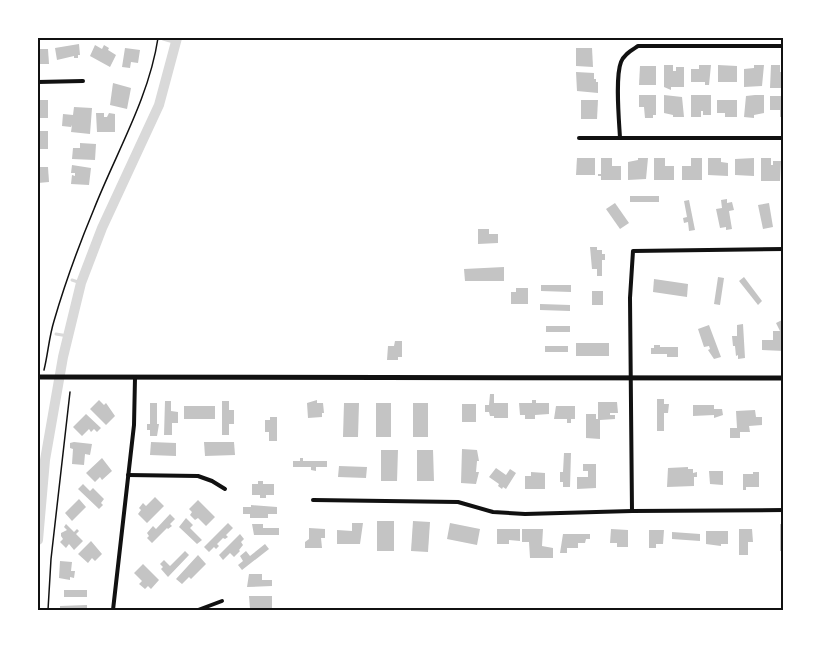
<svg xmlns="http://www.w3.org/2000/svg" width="821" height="648" font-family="Signika,sans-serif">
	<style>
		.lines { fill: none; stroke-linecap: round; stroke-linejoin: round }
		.stream { stroke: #d9d9d9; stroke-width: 3 }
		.canal { stroke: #d9d9d9; stroke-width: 10 }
		.building { fill: #c4c4c4 }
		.path { stroke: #111; stroke-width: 1.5 }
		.minor { stroke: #111; stroke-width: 4 }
		.tertiary { stroke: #111; stroke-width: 5 }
		.neatline { fill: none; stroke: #111; stroke-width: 2 }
	</style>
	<rect width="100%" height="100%" fill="#fff"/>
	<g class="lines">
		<g class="stream">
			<path d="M163 39 177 43"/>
			<path d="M72 280 81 283"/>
			<path d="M56 334 68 336"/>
		</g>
		<path class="canal" d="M38 540 45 460 63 357 81 283 102 228 159 105 177 38"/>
	</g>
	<g class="building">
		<path d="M79 44 80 55H78V58H74V56L57 60 55 48Z"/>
		<path d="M95 45 102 49 104 45 109 48 108 50 116 55 110 67 90 56Z"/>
		<path d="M125 48 140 50 138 63 131 62 130 68 122 67Z"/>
		<path d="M576 48H592L593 67 576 66Z"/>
		<path d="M38 49H48L49 64H38Z"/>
		<path d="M664 65H673V71H676V67H684V87H671V90L664 87Z"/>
		<path d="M699 65H711L709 85H705V82H691V69H699Z"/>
		<path d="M718 65 737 66V82H718Z"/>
		<path d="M754 65H764L762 86 744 87V69L754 68Z"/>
		<path d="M771 65H780V72H784V88H770Z"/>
		<path d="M640 66H656V85H639Z"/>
		<path d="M576 72 594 73V79H596V82H598V93L577 91Z"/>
		<path d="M113 83 131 88 127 109 110 105Z"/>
		<path d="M639 95H656V115H653V118H645L644 107H639Z"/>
		<path d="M664 95 682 97 684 117H673V115L664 113Z"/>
		<path d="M691 95H711V115H703V111H701V117H691Z"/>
		<path d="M755 95H764V113L754 115V118L744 117 746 96Z"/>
		<path d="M770 96H784V117H780V110H770Z"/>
		<rect x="38" y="100" width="10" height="18"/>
		<path d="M581 100H598L597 119H581Z"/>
		<path d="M717 100H737V117H725V113H717Z"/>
		<path d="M74 107 92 108 90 134 71 132 72 125 71 127 62 126 63 114 73 115Z"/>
		<path d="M96 113H104V117H107L109 113 115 114V132H97Z"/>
		<rect x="38" y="131" width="10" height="18"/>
		<path d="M80 143 96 144 95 160 72 159 73 148H80Z"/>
		<path d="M577 158H595V175H576Z"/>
		<path d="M601 158H612V166H621V180H601V176H598V174H601Z"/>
		<path d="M638 158H648L646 179 628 180V162L638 160Z"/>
		<path d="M654 158H665V166H674V180H654Z"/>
		<path d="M691 158H702V180H682V166H691Z"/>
		<path d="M708 158H721V162L728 163V176L708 175Z"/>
		<path d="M754 158V176L735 175V159Z"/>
		<path d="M761 158H771V165H773V161H781L780 181H761Z"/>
		<path d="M72 165 91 168 89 185 71 184 72 175 75 176V173H71Z"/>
		<path d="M38 167H48L49 182 38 183Z"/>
		<rect x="630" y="196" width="29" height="6"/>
		<path d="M727 199V203L732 202 734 210 729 211 732 229 726 230V227L720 228 716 209 722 208 721 200Z"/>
		<path d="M689 200 695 230 689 231 688 222 684 223 683 218 687 217 684 201Z"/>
		<path d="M615 203 629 223 620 229 606 209Z"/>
		<path d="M769 203 773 227 763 229 758 205Z"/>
		<path d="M478 229H489V234H498V243L478 244Z"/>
		<path d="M590 247H597V250H602V254H605V260H602V276H597V269H592Z"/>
		<path d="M504 267V281H465L464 269Z"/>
		<path d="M718 277 724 278 720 305 714 304Z"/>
		<path d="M744 277 762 301 758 305 739 281Z"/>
		<path d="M654 279 688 284 687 297 653 292Z"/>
		<path d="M541 285H571V292L541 291Z"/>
		<path d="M516 288H528V304H511V292H516Z"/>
		<rect x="592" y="291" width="11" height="14"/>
		<path d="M540 304 570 305V311L540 310Z"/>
		<path d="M782 320 784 351 762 350V340H773V331H780L776 323Z"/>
		<path d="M743 324 745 358 738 359V355L736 356 735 346H733L732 336H737V325Z"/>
		<path d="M709 325 721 357 714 359 708 350 710 349 709 346 704 347 698 329Z"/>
		<rect x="546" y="326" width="24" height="6"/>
		<path d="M395 341H402V357H398V360H387L388 346H394Z"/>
		<rect x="576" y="343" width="33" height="13"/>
		<path d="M654 345H660V347H678V357H667V354H651V348H654Z"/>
		<rect x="545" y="346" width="23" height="6"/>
		<path d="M490 394H494V403H508V418H494V416H490L489 412H485V405H489Z"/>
		<path d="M657 399H664V404H669L668 413H664V431H657Z"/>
		<path d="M99 400 104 405 106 403 115 416 106 425 90 409Z"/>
		<path d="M317 400V403H323L324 413H322V417L308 418 307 403Z"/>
		<path d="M532 400H536V403H549V414L535 415V419H525V415H520L519 403H532Z"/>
		<path d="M165 401H171V411L178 412V423H172V435H164Z"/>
		<path d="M222 401H229V410H234V424H229V435H222Z"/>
		<path d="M598 402H617L618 413H610V415H615V419L600 420V439L586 438V414H596V419H598Z"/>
		<path d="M150 403H157V424H159L157 436H150V430H147V424H150Z"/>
		<path d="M344 403H359L358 437H343Z"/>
		<rect x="376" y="403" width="15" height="34"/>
		<rect x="413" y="403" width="15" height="34"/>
		<rect x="462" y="404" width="14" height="18"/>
		<path d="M693 405H714V409H722L723 415 714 418V415L693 416Z"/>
		<rect x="184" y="406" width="31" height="13"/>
		<path d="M556 406H575V419H571V423H567V419H554Z"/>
		<path d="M755 410 756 417H762V425L749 426 750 432H740V438H730V428H737L736 411Z"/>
		<path d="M86 414 101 428 97 432 94 429 91 432 89 429 82 436 73 427Z"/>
		<path d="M270 417H277V441H269V432H265V420H270Z"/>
		<path d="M74 442 92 444 90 455 85 454 84 465 72 464 73 449 70 448V443Z"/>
		<path d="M151 442 176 443V456L150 455Z"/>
		<path d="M204 442H234L235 455 205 456Z"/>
		<path d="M462 449 477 450 479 461H477L476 472H479L476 484 461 483Z"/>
		<path d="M381 450H398L397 481H381Z"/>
		<path d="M417 450H433L434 481H417Z"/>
		<path d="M564 453H571L570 487H563V482H560V472H563Z"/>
		<path d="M102 458 112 471 102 480 100 477 95 482 86 473Z"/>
		<path d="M300 458H303V461H327V467H316V471L311 470V467H293V461H300Z"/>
		<path d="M583 464H596V488L577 489V477H588V471H583Z"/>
		<path d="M339 466 367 467 366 478 338 477Z"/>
		<path d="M688 467V469H693V473L697 472V477H694V486L667 487 668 468Z"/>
		<path d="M496 468 506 475 510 469 516 473 506 489 503 487 502 489 498 486 499 484 489 477Z"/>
		<path d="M709 471H723V485L710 484Z"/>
		<path d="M531 472 545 473V489H525V476H531Z"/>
		<path d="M753 472H759V487H746V490H743V474H753Z"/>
		<path d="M258 481H263V484H274V495H266V498H260V495H252V484H258Z"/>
		<path d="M83 484 90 491 93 488 104 499 101 503 103 505 99 509 78 489Z"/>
		<path d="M155 497 164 506 147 523 138 514 141 510 139 508 143 503 146 506Z"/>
		<path d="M79 499 86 507 72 521 65 513Z"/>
		<path d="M198 500 215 517 206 526 198 518 195 520 190 515 192 512 189 509Z"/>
		<path d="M251 505 277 507V514H268V518H250V514H243V507H251Z"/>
		<path d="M170 514 175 519 170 524 172 526 168 529 167 528 152 543 147 538 149 536 147 533 153 526 156 529Z"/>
		<path d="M186 518 193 525 190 528 202 540 197 544 179 527Z"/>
		<rect x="377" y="521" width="17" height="30"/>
		<path d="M413 521 430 522 428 552 411 551Z"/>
		<path d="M228 523 233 528 226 535 228 537 225 539 223 538 217 544 219 546 216 549 214 547 209 552 204 547Z"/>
		<path d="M352 523H363L360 544H337V530L352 531Z"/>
		<path d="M450 523 480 529 477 545 447 539Z"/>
		<path d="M66 524 74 532 77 529 79 531 76 534 83 541 74 550 69 544 66 548 60 542 63 539 61 536V533L67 530 64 527Z"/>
		<path d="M252 524H263V528H279V535H254Z"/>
		<rect x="780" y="524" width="4" height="27"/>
		<path d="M309 528 325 529V538H321L322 548H305V542L309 539Z"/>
		<path d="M497 529H520V541L509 540V544H497Z"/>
		<path d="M522 529H543L542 546 553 548V558H530L529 542H522Z"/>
		<path d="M611 529 628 530V547H617V543H610Z"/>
		<path d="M739 529H752L753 542H748V555H739Z"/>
		<path d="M649 530H664L663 544H656V548H649Z"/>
		<path d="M706 531H728V544H721V546L706 544Z"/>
		<path d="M672 532 700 534V541L672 539Z"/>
		<path d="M240 534 244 539 241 542 243 545 239 550 240 551 234 557 230 553 223 560 219 555Z"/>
		<path d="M563 534H590V539H586L585 543H578V548H567V553H560Z"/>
		<path d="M91 541 102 554 95 561 92 558 88 563 78 554Z"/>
		<path d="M265 544 269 549 242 570 238 565 243 561 240 556 246 551 250 556Z"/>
		<path d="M185 551 189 555 168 577 161 569 163 567 160 564 164 560 170 566Z"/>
		<path d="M198 555 206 564 191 579 189 577 182 584 176 579Z"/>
		<path d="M60 561 72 562 71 571H75L74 578 70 577V580L59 578Z"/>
		<path d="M143 564 159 580 151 589 148 586 145 589 139 584 142 581 134 573Z"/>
		<path d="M249 574H262V580H272V586L247 587Z"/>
		<rect x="64" y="590" width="23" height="7"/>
		<path d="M249 596H272V608L250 609Z"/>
		<path d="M87 605V610H60V606Z"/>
	</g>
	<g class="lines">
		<g class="path">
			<path d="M44 370C48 354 49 337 54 321 65 283 79 245 94 209 116 153 149 98 158 38"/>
			<path d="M48 610 51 559 70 392"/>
		</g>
		<g class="minor">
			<path d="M38 82 83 81"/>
			<path d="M579 138H784"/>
			<path d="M620 138C619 120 615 77 621 62 624 54 632 50 638 46H784"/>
			<path d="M128 475 198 476 212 481 225 489"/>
			<path d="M313 500 458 502 493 512 525 514 632 511 784 510"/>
			<path d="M632 511 630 298 633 251 784 249"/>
			<path d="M113 610 134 425 135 378"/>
			<path d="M198 610 222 601"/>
		</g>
		<path class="tertiary" d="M38 377 784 378"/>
	</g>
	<rect width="821" height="648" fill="none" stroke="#ffffff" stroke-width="78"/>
	<rect x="39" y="39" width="743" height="570" class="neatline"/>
</svg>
